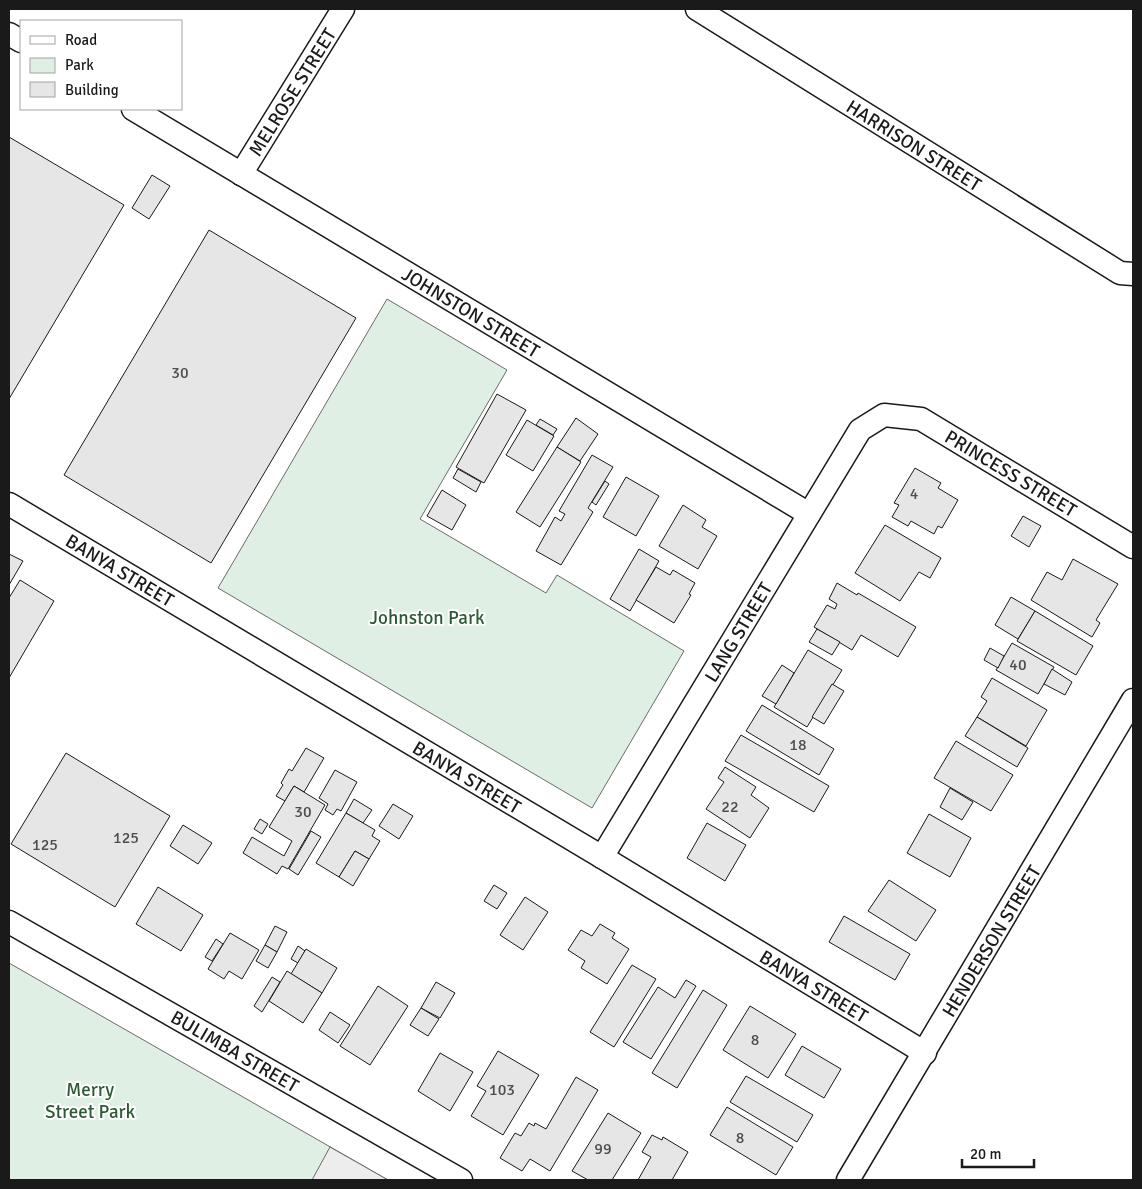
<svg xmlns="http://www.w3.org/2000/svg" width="1142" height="1189" font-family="Signika,sans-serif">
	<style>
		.green { fill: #e0efe3; stroke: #6a6a6a }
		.parking { fill: #ededed; stroke: #6a6a6a }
		.building { fill: #e6e6e6; stroke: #1a1a1a }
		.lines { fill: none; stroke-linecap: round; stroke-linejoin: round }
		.street-casing { stroke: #1a1a1a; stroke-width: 25 }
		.street { stroke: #fff; stroke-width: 22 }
		.labels { text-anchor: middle; stroke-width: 4; stroke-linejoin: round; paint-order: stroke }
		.number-label { font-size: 16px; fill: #4d4d4d }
		.street-label { font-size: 19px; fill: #1a1a1a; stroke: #fff }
		.park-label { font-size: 19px; fill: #2b5a34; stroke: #fff }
	</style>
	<rect width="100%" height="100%" fill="#fff"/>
	<g class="green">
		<path d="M387 299 507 370 420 519 546 593 557 575 684 651 592 808 218 588Z"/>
		<path d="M9 963 388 1180H9Z"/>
	</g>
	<path class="parking" d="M330 1147 388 1180H312Z"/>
	<g class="building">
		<path d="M9 137 124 205 9 399Z"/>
		<path d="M152 175 170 186 149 219 132 208Z"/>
		<path d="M209 230 356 318 211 563 64 475Z"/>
		<path d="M497 394 526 410 484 483 456 467Z"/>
		<path d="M576 418 598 434 580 461 557 447Z"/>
		<path d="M540 419 557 429 553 435 536 425Z"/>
		<path d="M527 420 554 436 533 471 506 455Z"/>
		<path d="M557 447 581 462 540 527 516 512Z"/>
		<path d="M592 455 613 467 588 508 593 512 561 565 536 551 555 517 561 521 565 514 559 511Z"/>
		<path d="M915 468 941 483 938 488 958 500 942 528 938 526 934 534 911 521 908 526 892 517 899 505 894 503Z"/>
		<path d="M458 469 481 482 476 492 453 478Z"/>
		<path d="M626 477 659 496 636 536 603 517Z"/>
		<path d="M605 481 609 484 596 505 592 502Z"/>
		<path d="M442 490 466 505 452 530 427 516Z"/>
		<path d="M683 505 706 520 702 527 717 536 698 569 659 546Z"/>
		<path d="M1023 516 1041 526 1029 547 1011 536Z"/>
		<path d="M885 525 941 558 930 578 919 572 900 601 855 573Z"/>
		<path d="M639 549 659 561 630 611 610 599Z"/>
		<path d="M9 554 23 561 9 585Z"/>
		<path d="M1073 559 1118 584 1096 620 1100 623 1092 637 1031 600 1047 572 1062 580Z"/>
		<path d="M656 567 670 575 673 570 695 583 689 594 691 595 674 623 636 600Z"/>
		<path d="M20 580 54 601 9 678V598Z"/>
		<path d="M837 583 857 595 858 593 916 627 898 657 861 635 852 650 814 627 827 605 835 609 837 604 829 599Z"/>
		<path d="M1011 597 1035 611 1018 639 995 625Z"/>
		<path d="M1035 611 1093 646 1076 675 1017 641Z"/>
		<path d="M817 629 840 642 832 655 809 642Z"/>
		<path d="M1012 643 1054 667 1038 694 996 670Z"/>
		<path d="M990 648 1004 656 998 668 984 660Z"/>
		<path d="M808 650 842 670 807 727 774 707Z"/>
		<path d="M782 665 794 673 776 704 762 696Z"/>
		<path d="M1052 669 1072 682 1065 695 1044 684Z"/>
		<path d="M992 678 1047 710 1026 746 977 717 987 701 981 697Z"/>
		<path d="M832 684 844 691 824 724 812 717Z"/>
		<path d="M762 705 834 749 819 775 746 731Z"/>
		<path d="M977 717 1028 748 1017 767 965 736Z"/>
		<path d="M741 735 829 786 814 812 725 761Z"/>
		<path d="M956 741 1013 775 991 811 934 778Z"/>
		<path d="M306 748 324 758 304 792 294 786 285 801 276 796 283 785 281 783 289 769 292 771Z"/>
		<path d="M66 753 170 816 115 907 11 844Z"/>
		<path d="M725 767 756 787 751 795 769 808 750 838 706 809 724 782 718 778Z"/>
		<path d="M335 770 357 782 341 811 337 809 333 815 325 810 328 804 319 798Z"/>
		<path d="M294 786 325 805 288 869 282 866 277 874 243 853 252 837 284 856 292 841 269 827Z"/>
		<path d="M950 788 973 802 962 820 940 807Z"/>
		<path d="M354 799 372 810 363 823 346 813Z"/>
		<path d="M393 804 413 816 399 839 379 826Z"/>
		<path d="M346 813 375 830 372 836 380 841 369 859 355 851 339 877 316 863Z"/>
		<path d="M929 814 971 838 950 877 907 853Z"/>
		<path d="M260 819 268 824 262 834 254 829Z"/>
		<path d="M707 823 746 845 725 881 687 858Z"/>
		<path d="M183 825 212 843 198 864 170 846Z"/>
		<path d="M311 831 321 837 298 875 289 869Z"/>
		<path d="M355 851 369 859 353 886 339 877Z"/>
		<path d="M889 880 936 910 916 941 868 911Z"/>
		<path d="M494 885 507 893 497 909 484 901Z"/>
		<path d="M158 887 203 915 181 951 136 924Z"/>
		<path d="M525 897 548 912 523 950 500 935Z"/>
		<path d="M844 916 910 954 895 980 829 942Z"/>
		<path d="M600 924 615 933 612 938 629 949 607 984 581 968 585 961 568 950 581 930 592 936Z"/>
		<path d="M275 926 287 932 277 952 265 945Z"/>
		<path d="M230 933 259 950 242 979 229 971 224 979 208 969Z"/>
		<path d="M216 939 223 944 212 961 205 957Z"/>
		<path d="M265 945 277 952 268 968 256 961Z"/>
		<path d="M298 946 305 951 298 963 291 959Z"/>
		<path d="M306 949 337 968 322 993 291 974Z"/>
		<path d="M632 965 656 979 614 1047 590 1032Z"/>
		<path d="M287 971 322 993 303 1023 269 1001Z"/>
		<path d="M272 977 280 982 262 1012 254 1006Z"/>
		<path d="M686 980 696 986 651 1059 623 1042 658 987 675 998Z"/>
		<path d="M436 982 455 993 440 1018 421 1008Z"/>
		<path d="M378 986 408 1006 370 1065 340 1046Z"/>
		<path d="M703 990 727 1005 677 1088 652 1073Z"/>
		<path d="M750 1006 796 1034 768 1078 723 1050Z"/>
		<path d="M421 1008 439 1019 428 1036 410 1025Z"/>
		<path d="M330 1012 350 1025 338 1043 319 1030Z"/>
		<path d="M802 1046 841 1069 824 1098 785 1075Z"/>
		<path d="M498 1051 539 1075 503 1135 471 1116 486 1091 477 1086Z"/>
		<path d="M440 1053 473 1072 450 1111 418 1091Z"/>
		<path d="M746 1076 813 1115 797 1142 730 1102Z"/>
		<path d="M576 1077 598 1090 550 1171 530 1159 522 1171 500 1158 515 1133 521 1136 529 1123 534 1126 535 1123 546 1129Z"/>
		<path d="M727 1107 793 1147 776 1175 710 1135Z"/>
		<path d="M608 1113 641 1133 612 1180H588L572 1171Z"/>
		<path d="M652 1135 662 1140 663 1137 688 1152 672 1180H638L651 1157 642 1152Z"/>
	</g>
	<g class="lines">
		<g class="street-casing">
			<g id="street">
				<path d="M697 9 1120 273 1133 274"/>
				<path d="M9 34 21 41"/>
				<path d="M133 109 809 514"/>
				<path d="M241 174 343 9"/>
				<path d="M9 504 602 857 925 1053"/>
				<path d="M602 857 860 430 884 415 921 419 1133 547"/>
				<path d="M9 922 461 1180"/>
				<path d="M848 1180 1133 700"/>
			</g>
		</g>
		<use href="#street" class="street"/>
	</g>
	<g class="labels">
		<g class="number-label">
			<text x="180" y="378">30</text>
			<text x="914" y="499">4</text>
			<text x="1018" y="670">40</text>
			<text x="798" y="750">18</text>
			<text x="730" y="812">22</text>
			<text x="303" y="817">30</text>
			<text x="126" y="843">125</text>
			<text x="45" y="850">125</text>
			<text x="755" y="1045">8</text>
			<text x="502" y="1095">103</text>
			<text x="740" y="1143">8</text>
			<text x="603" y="1154">99</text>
		</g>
		<g class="street-label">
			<text transform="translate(292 92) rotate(-58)" y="7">MELROSE STREET</text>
			<text transform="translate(914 145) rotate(32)" y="7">HARRISON STREET</text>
			<text transform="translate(471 312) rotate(31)" y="7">JOHNSTON STREET</text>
			<text transform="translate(1011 473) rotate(31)" y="7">PRINCESS STREET</text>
			<text transform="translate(120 570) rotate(31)" y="7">BANYA STREET</text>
			<text transform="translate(738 632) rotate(-59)" y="7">LANG STREET</text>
			<text transform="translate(467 777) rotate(31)" y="7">BANYA STREET</text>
			<text transform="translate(991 941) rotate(-59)" y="7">HENDERSON STREET</text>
			<text transform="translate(814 986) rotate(31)" y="7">BANYA STREET</text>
			<text transform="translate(235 1051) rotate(30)" y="7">BULIMBA STREET</text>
		</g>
		<g class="park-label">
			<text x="427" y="624">Johnston Park</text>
			<text x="90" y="1096">Merry<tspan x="90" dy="22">Street Park</tspan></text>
		</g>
	</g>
	<rect width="1142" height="1189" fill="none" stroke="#1a1a1a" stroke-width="20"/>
	<rect x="20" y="20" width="162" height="90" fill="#ffffff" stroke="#a3a3a3"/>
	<rect x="30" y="36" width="25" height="8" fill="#ffffff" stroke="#a3a3a3"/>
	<text x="65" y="45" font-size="15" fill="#1a1a1a">Road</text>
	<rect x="30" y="58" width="25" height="15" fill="#e0efe3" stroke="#a3a3a3"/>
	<text x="65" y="70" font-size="15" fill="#1a1a1a">Park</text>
	<rect x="30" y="82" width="25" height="15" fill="#e6e6e6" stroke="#a3a3a3"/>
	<text x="65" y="95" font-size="15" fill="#1a1a1a">Building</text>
	<path d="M962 1159v8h72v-8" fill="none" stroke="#1a1a1a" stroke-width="2.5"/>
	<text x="970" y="1159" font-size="15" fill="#1a1a1a" stroke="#ffffff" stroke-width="4" paint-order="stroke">20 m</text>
</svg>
